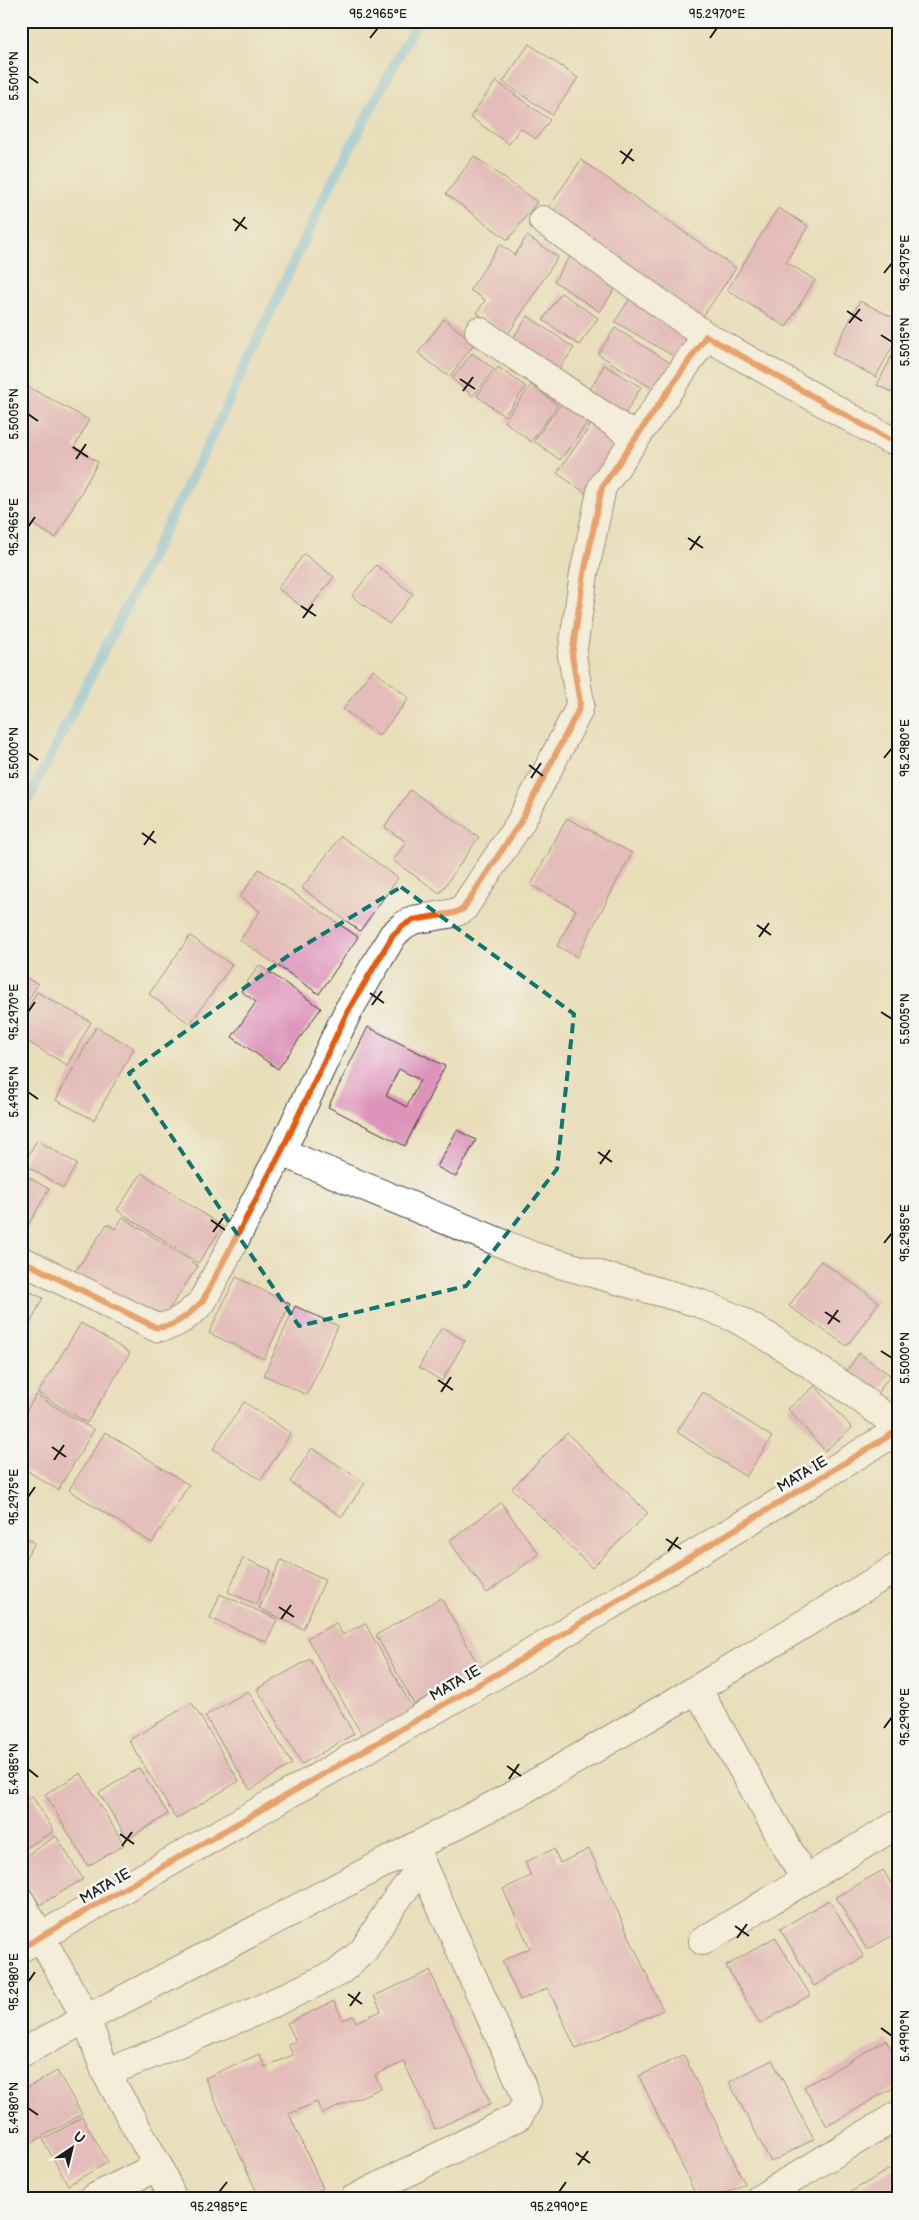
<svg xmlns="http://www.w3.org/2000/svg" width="919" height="2220" font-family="'Balsamiq Sans',sans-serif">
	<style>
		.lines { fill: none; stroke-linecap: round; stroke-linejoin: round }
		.stream { stroke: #6fc0ea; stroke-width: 10 }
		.building { fill: #dd93ba; fill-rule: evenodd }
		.minor-casing { stroke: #3b3934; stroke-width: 30 }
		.minor { stroke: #fff; stroke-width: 28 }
		.cycleway-casing { stroke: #f6f6f2; stroke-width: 9 }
		.cycleway { stroke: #e8590c; stroke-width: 6 }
		.marked { fill: none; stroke: #0f766e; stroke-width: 4; stroke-dasharray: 10 6; stroke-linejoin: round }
		.ticks { fill: none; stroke: #1c1c1c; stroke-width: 2 }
		.labels { text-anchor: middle; stroke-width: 5; stroke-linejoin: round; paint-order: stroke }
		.street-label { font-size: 15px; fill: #1c1c1c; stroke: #f6f6f2 }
		.neatline { fill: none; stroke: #1c1c1c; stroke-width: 2 }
		.ticks-label { font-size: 12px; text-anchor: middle; fill: #1c1c1c }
	</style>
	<rect width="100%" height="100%" fill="#f6f6f2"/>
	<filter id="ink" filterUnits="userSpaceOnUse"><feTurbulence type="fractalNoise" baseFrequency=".02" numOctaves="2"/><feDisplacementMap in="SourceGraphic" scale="10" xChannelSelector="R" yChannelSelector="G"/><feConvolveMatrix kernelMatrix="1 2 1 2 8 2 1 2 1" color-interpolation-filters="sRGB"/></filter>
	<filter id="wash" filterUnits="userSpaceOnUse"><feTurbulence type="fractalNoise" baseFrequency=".0096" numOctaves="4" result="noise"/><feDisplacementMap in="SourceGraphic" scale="20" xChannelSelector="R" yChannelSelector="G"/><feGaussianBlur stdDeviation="1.12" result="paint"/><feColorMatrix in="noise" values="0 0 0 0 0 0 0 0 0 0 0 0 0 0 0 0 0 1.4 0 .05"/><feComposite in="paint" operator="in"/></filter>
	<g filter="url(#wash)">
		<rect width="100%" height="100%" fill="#e9deba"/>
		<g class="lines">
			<path class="stream" d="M21 814 216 429 325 195 417 21"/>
		</g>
		<g id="blocks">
			<g class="building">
				<path d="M529 44 578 78 552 115 503 82Z"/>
				<path d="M496 81 550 120 536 139 520 128 509 144 470 117Z"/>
				<path d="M474 156 537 202 508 240 446 194Z"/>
				<path d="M581 160 736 268 701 319 545 213Z"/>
				<path d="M778 208 808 226 786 262 815 280 786 327 727 290Z"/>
				<path d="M527 236 558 257 508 334 477 313 485 300 470 290 500 244 515 255Z"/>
				<path d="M571 255 617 285 600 312 554 281Z"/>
				<path d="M561 293 598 318 579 345 543 320Z"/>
				<path d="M633 293 692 329 675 357 615 322Z"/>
				<path d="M860 301 898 320V335L876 377 832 354Z"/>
				<path d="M528 316 574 348 557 372 511 341Z"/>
				<path d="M444 319 475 343 449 377 418 353Z"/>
				<path d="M615 328 672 364 655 390 598 354Z"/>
				<path d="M898 344V395L877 385Z"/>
				<path d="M472 353 494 369 473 396 452 379Z"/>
				<path d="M604 365 641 387 625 414 588 393Z"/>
				<path d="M498 367 526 387 504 416 477 396Z"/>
				<path d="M21 383 89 420 74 448 98 462 56 538 32 524 21 542Z"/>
				<path d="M531 385 558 405 531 442 504 421Z"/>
				<path d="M562 403 588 422 560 460 534 441Z"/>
				<path d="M593 422 624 444 588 495 557 473Z"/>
				<path d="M304 554 334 577 307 611 278 588Z"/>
				<path d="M376 565 413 594 389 624 352 596Z"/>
				<path d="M373 670 409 698 379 736 343 709Z"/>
				<path d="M410 790 479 837 440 893 393 861 406 842 385 827Z"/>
				<path d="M567 818 632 853 577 957 557 946 576 910 531 885Z"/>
				<path d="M341 836 398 878 360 931 302 888Z"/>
				<path d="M259 869 358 937 319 994 240 940 260 911 240 897Z"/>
				<path d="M190 936 232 965 190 1024 149 994Z"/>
				<path d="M259 965 321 1008 278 1069 232 1037 256 1002 241 991Z"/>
				<path d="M21 975 38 984 21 1012Z"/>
				<path d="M37 992 91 1022 67 1065 21 1038V1020Z"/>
				<path d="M96 1027 134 1048 94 1120 56 1100Z"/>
				<path d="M368 1027 445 1066 405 1146 328 1107ZM399 1069 420 1080 407 1107 386 1096Z"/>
				<path d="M457 1130 476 1140 456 1177 437 1167Z"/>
				<path d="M37 1140 77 1164 63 1188 23 1164Z"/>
				<path d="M21 1173 49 1189 25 1231 21 1230Z"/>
				<path d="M142 1173 223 1227 198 1263 117 1210Z"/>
				<path d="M123 1217 198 1266 158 1326 75 1272 107 1224 115 1229Z"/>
				<path d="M821 1261 879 1302 847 1346 789 1306Z"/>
				<path d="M236 1277 290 1304 264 1359 209 1333Z"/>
				<path d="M21 1288 43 1298 25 1334 21 1333Z"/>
				<path d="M295 1306 338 1326 307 1395 264 1375Z"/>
				<path d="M81 1323 130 1353 87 1423 38 1393Z"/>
				<path d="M442 1327 465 1341 442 1381 419 1367Z"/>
				<path d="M859 1353 890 1375 877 1394 846 1372Z"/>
				<path d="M815 1386 852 1428 825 1451 788 1409Z"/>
				<path d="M703 1392 772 1437 746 1477 677 1432Z"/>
				<path d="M36 1395 94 1430 58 1490 21 1467V1420Z"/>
				<path d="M244 1402 291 1433 261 1480 213 1449Z"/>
				<path d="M105 1432 189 1485 152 1543 69 1490Z"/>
				<path d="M567 1433 648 1513 592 1568 512 1488Z"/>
				<path d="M312 1448 365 1483 342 1517 290 1482Z"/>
				<path d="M501 1503 539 1554 487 1593 449 1541Z"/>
				<path d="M21 1534 35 1543 21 1565Z"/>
				<path d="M243 1558 271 1570 256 1604 228 1592Z"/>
				<path d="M281 1560 325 1580 303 1629 259 1608Z"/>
				<path d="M220 1594 277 1619 267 1642 210 1618Z"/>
				<path d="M441 1598 480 1668 414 1704 376 1635Z"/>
				<path d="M336 1623 343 1635 365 1623 413 1709 363 1737 307 1638Z"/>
				<path d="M310 1659 354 1734 302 1764 257 1689Z"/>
				<path d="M248 1691 292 1764 250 1790 205 1716Z"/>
				<path d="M192 1703 239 1781 176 1819 129 1740Z"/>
				<path d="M139 1768 168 1814 128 1839 99 1793Z"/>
				<path d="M81 1773 124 1845 88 1866 45 1794Z"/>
				<path d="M32 1796 54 1831 21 1851V1803Z"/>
				<path d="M56 1836 83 1879 40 1905 21 1874V1859Z"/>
				<path d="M554 1849 560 1863 589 1849 663 2010 576 2049 548 1988 520 2000 502 1961 530 1948 503 1889 531 1876 525 1862Z"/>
				<path d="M883 1870 898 1895V1932L867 1950 836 1897Z"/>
				<path d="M829 1900 864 1957 814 1986 780 1929Z"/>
				<path d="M775 1937 810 1995 760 2024 726 1966Z"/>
				<path d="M430 1971 491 2104 435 2129 404 2062 375 2075 381 2088 322 2114 317 2102 289 2114 323 2188 299 2199H260L205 2078 259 2054 265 2067 293 2055 288 2044 296 2041 287 2023 334 2001 343 2020 353 2016 356 2022 381 2011 374 1996Z"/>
				<path d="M886 2040 898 2060V2085L827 2126 804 2087Z"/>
				<path d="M684 2055 745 2184 714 2199H698L639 2076Z"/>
				<path d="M772 2060 814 2139 771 2162 729 2082Z"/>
				<path d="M57 2071 82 2114 21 2149V2091Z"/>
				<path d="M82 2117 108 2162 68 2185 43 2140Z"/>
				<path d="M898 2164V2199H853L849 2193Z"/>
			</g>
		</g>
	</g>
	<g filter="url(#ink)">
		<use href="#blocks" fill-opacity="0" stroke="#3b3934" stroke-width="1"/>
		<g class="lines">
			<g class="minor-casing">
				<g id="minor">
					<path d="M543 220 706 336"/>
					<path d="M479 331 636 438"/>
					<path d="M281 1152 535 1257 699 1303 735 1318 770 1338 842 1385 894 1423 892 1434"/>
					<path d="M21 1260 155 1327C174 1329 189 1314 202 1302L281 1152 348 1011 393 935 404 925 413 920 454 913 463 909 520 823 578 711 580 703 572 655 584 574 602 487 706 336 888 439"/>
					<path d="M697 1689 805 1879"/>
					<path d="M21 1902 86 2018 106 2073 158 2166 173 2199"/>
					<path d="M703 1941 898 1824"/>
					<path d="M21 1948 502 1671 892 1434 898 1433"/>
					<path d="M21 2053 525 1789 697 1689 898 1567"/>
					<path d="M106 2073 254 2012 339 1972 364 1950 391 1907 422 1866"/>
					<path d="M92 2199 158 2166"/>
					<path d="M354 2199 519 2116 527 2102 521 2084 414 1847"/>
					<path d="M759 2199 898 2115"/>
				</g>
			</g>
			<use href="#minor" class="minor"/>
			<g class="cycleway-casing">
				<g id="cycleway">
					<path d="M21 1260 155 1327C174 1329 189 1314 202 1302L281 1152 348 1011 393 935 404 925 413 920 454 913 463 909 520 823 578 711 580 703 572 655 584 574 602 487 706 336 888 439"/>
					<path d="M21 1948 502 1671 892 1434 898 1433"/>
				</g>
			</g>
			<use href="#cycleway" class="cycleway"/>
		</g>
	</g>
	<path d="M0 0H919V2220H0ZM401 887 574 1014 557 1169 466 1286 299 1326 129 1073 293 952Z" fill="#e9deba" fill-opacity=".55" fill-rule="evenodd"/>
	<path class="marked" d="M401 887 574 1014 557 1169 466 1286 299 1326 129 1073 293 952Z"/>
	<path class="ticks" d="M370 38 378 28M710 38 717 28M28 76 38 83M620 151 634 161M622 164 632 149M233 219 247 229M235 231 245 217M884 273 892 263M847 311 862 321M849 323 860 309M881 335 892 342M460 379 475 389M463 391 473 377M28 414 38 421M73 447 88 457M76 459 86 444M28 527 35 517M688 538 703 548M690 550 700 536M301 606 316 616M303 618 313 604M28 753 38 760M884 758 892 748M529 765 543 776M531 778 541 763M142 833 156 843M144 845 154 831M757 925 771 935M759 937 769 923M370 993 384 1003M372 1005 382 991M28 1012 35 1002M881 1012 892 1019M28 1092 38 1099M598 1152 612 1162M600 1164 610 1150M211 1220 225 1230M213 1232 223 1218M884 1243 892 1233M825 1312 840 1322M828 1324 838 1310M881 1351 892 1358M438 1380 453 1390M441 1392 451 1377M52 1447 66 1457M54 1460 64 1445M28 1497 35 1487M666 1539 681 1549M668 1551 678 1537M279 1607 294 1617M281 1619 291 1605M884 1728 892 1717M507 1766 521 1776M28 1769 38 1777M509 1779 519 1764M120 1834 134 1844M122 1846 132 1832M735 1926 749 1936M737 1938 747 1924M28 1982 35 1972M348 1994 362 2004M350 2006 360 1992M881 2028 892 2036M28 2108 38 2115M576 2153 590 2163M578 2165 588 2151M219 2192 227 2182M559 2192 566 2182"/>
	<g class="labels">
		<g class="street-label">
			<text transform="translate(802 1474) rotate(-31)" y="5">MATA IE</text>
			<text transform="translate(455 1683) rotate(-30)" y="5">MATA IE</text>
			<text transform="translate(105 1886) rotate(-30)" y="5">MATA IE</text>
		</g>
	</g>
	<rect width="919" height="2220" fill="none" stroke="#f6f6f2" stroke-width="55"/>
	<g transform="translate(72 2148) rotate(35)" stroke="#f6f6f2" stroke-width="4" paint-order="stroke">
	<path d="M0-4L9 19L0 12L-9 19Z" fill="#1c1c1c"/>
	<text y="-8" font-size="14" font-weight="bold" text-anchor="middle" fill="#1c1c1c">U</text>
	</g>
	<rect x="28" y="28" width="864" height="2164" class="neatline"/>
	<g class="ticks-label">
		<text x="378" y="18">95.2965°E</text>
		<text x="717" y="18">95.2970°E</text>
		<text transform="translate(14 76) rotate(-90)" y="4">5.5010°N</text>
		<text transform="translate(905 263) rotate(-90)" y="4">95.2975°E</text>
		<text transform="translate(905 342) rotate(-90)" y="4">5.5015°N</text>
		<text transform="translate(14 414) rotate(-90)" y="4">5.5005°N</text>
		<text transform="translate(14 527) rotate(-90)" y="4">95.2965°E</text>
		<text transform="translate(905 748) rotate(-90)" y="4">95.2980°E</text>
		<text transform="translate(14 753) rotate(-90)" y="4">5.5000°N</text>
		<text transform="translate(14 1012) rotate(-90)" y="4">95.2970°E</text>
		<text transform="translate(905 1019) rotate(-90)" y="4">5.5005°N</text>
		<text transform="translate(14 1092) rotate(-90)" y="4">5.4995°N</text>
		<text transform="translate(905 1233) rotate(-90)" y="4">95.2985°E</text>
		<text transform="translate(905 1358) rotate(-90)" y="4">5.5000°N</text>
		<text transform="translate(14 1497) rotate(-90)" y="4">95.2975°E</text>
		<text transform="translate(905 1717) rotate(-90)" y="4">95.2990°E</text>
		<text transform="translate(14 1769) rotate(-90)" y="4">5.4985°N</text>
		<text transform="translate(14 1982) rotate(-90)" y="4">95.2980°E</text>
		<text transform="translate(905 2036) rotate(-90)" y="4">5.4990°N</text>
		<text transform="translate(14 2108) rotate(-90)" y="4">5.4980°N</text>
		<text x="219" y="2211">95.2985°E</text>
		<text x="559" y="2211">95.2990°E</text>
	</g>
</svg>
